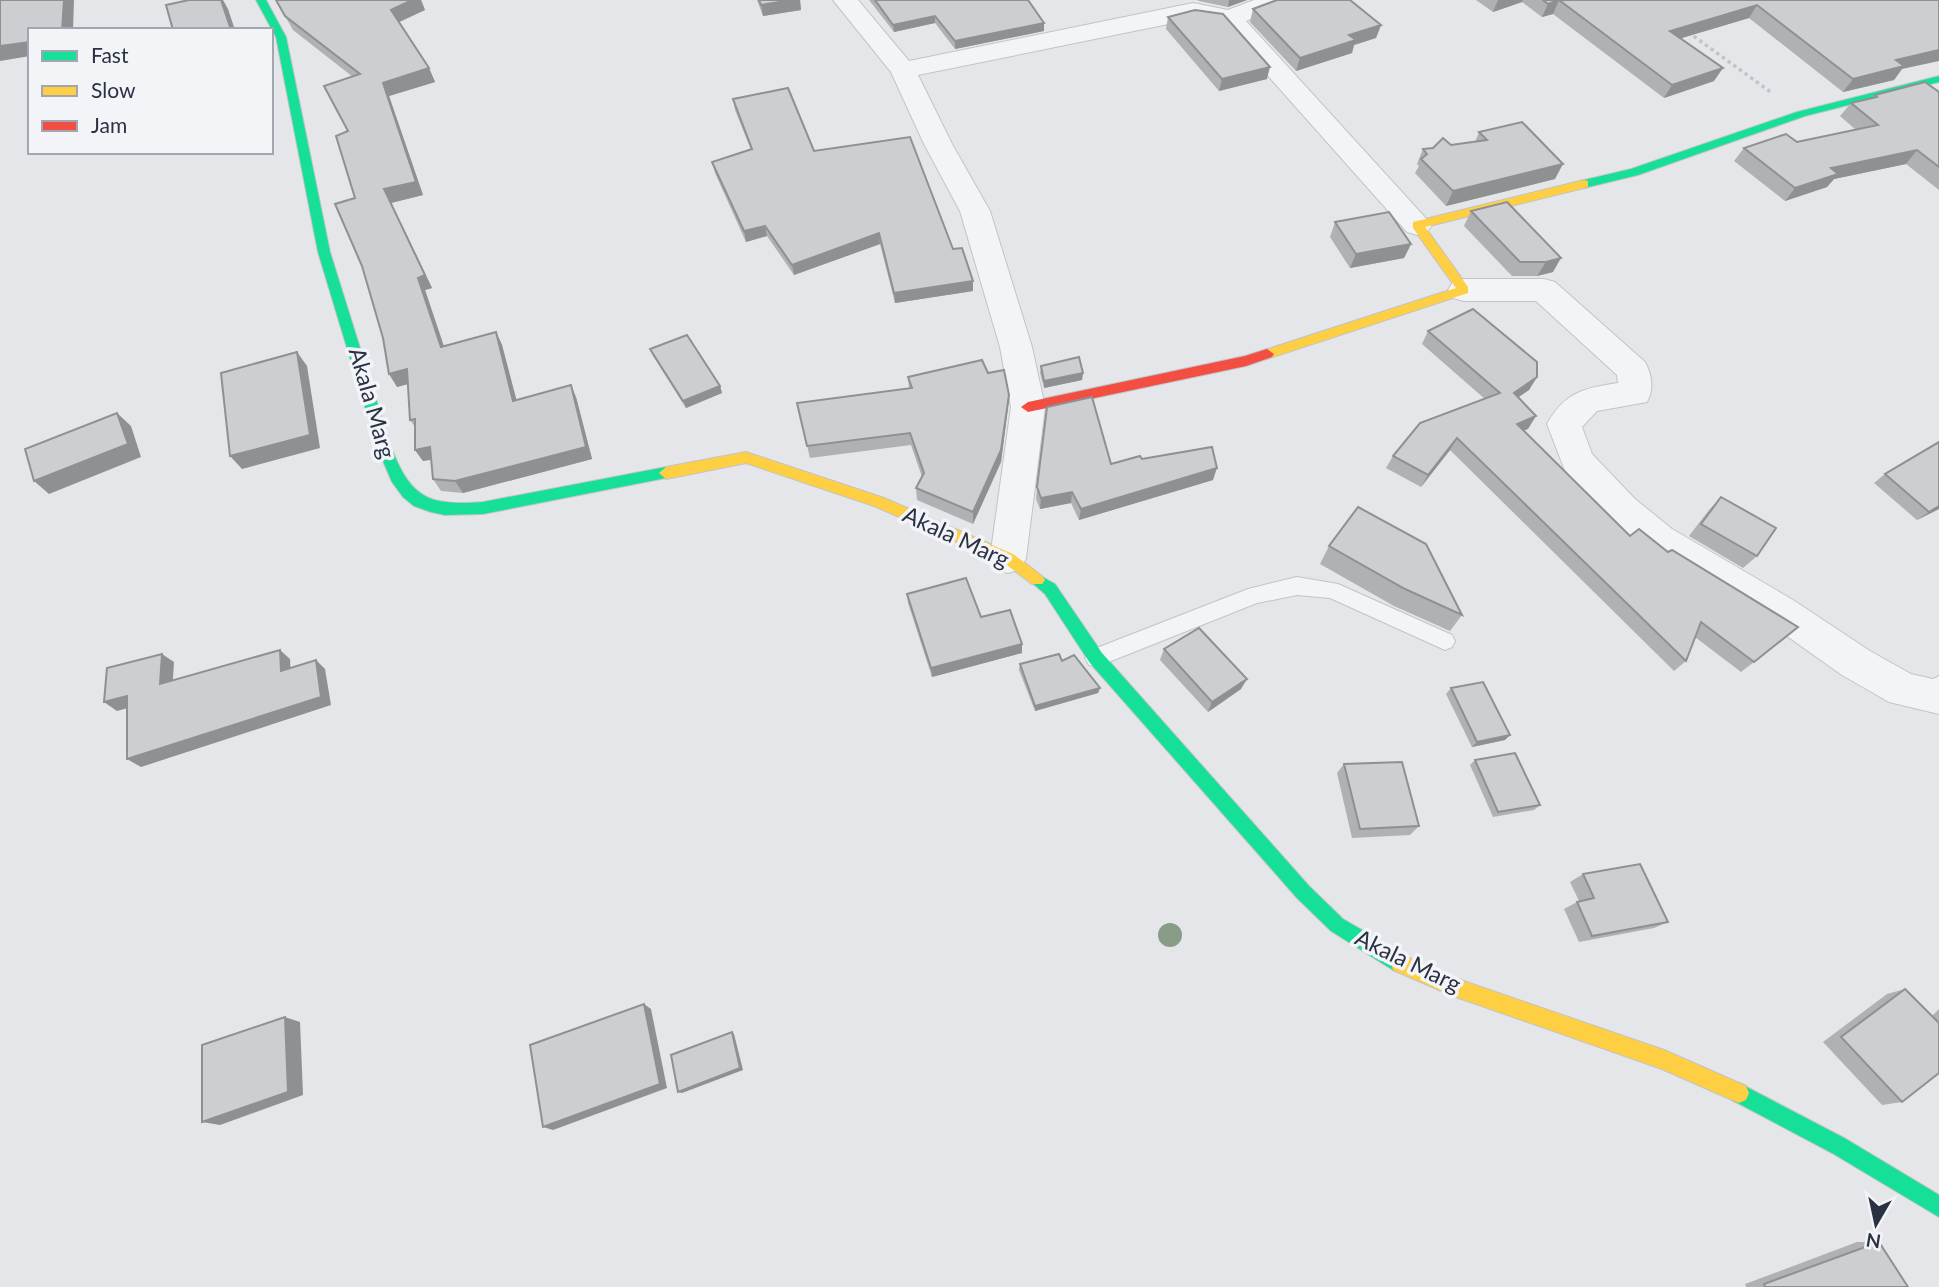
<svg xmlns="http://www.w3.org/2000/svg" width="1939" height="1287" font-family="Lato,sans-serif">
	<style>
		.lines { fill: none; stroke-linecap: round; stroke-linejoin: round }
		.lane-casing { stroke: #c2c4c7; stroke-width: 2 }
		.street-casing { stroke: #c2c4c7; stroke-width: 2 }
		.fast-casing { stroke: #c2c4c7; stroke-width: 2 }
		.slow-casing { stroke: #c2c4c7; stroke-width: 2 }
		.jam-casing { stroke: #c2c4c7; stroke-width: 2 }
		.path { stroke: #c3c4c9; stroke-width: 3.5; stroke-dasharray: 3.5 3.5; stroke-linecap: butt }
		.lane { fill: #f3f4f6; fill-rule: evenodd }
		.street { fill: #f3f4f6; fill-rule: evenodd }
		.fast { fill: #16e098; fill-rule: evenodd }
		.slow { fill: #ffcf43; fill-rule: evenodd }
		.jam { fill: #f24e42; fill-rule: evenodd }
		.tree { fill: #889c87 }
		.wall { fill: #afb1b4 }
		.shaded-wall { fill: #8f9092 }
		.building { fill: #ccced1; stroke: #8f9092; stroke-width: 2 }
		.labels { text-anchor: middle; stroke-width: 7; stroke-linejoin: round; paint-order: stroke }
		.street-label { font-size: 23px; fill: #2a3143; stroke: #f2f4f8 }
	</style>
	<rect width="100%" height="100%" fill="#e4e6e9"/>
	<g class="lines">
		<g class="lane-casing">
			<path id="lane" d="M1297 577 1338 584 1452 635 1455 641 1452 647 1445 650 1330 598 1297 595 1257 603 1096 667 1089 665 1085 658 1089 651 1248 589Z"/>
		</g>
		<g class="street-casing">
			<g id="street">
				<path d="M833 0H858L909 61 1193 3 1228 10 1254 0H1289L1286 5 1246 21 1432 225 1427 232 1417 235 1407 232 1222 24 1193 19 918 75 952 144 990 211 1032 347 1045 407 1026 558 1021 569 1008 573 995 569 990 558 1011 407 1000 347 960 211 924 144 891 72Z"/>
				<path d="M1464 279H1544L1555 282 1645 362C1652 375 1654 389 1647 402L1597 411 1582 427 1592 454 1635 499 1672 529 1793 600 1870 651 1911 674 1933 679 1939 676V714L1889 702 1842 675 1767 622 1646 549 1609 519 1565 471 1547 424C1565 392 1584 388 1618 383L1617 375 1536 301H1464L1453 298 1448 290 1453 282Z"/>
			</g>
		</g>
		<g class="fast-casing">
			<g id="fast">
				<path d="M256 0H266L286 37 330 252 391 447C411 499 429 506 483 502L666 467 671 469 673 473 671 477 483 514 445 515 431 512 414 506 403 497 392 482 377 447 318 252 276 37Z"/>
				<path d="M1939 76V82L1805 116 1638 175 1584 188 1578 184 1580 181 1631 169 1797 112Z"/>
				<path d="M1037 574 1055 584 1102 653 1309 886 1343 919 1407 956 1409 963 1407 970 1400 972 1393 970 1331 931 1297 898 1090 663 1045 594 1029 580 1032 576Z"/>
				<path d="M1739 1083 1846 1139 1939 1195V1217L1832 1153 1732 1100 1729 1093 1732 1086Z"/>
			</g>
		</g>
		<g class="slow-casing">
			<g id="slow">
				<path d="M1584 180 1588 181V187L1425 227 1468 287V293L1267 359 1260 354 1262 351 1456 288 1413 228V222Z"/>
				<path d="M746 452 884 498 1013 554 1042 576 1045 580 1042 584H1032L1003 562 874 506 746 463 666 479 659 473 666 467Z"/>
				<path d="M1400 954 1455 978 1664 1050 1746 1086 1749 1093 1746 1100 1739 1103 1662 1069 1453 996 1393 970 1391 963 1393 956Z"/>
			</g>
		</g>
		<g class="jam-casing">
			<path id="jam" d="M1267 349 1274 354 1272 357 1246 366 1028 412 1021 407 1028 402 1245 356Z"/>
		</g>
		<path class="path" d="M1688 32 1772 93"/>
		<use href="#lane" class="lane"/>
		<use href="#street" class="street"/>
		<use href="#fast" class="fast"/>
		<use href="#slow" class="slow"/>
		<use href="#jam" class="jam"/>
	</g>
	<circle class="tree" cx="1170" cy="935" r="12"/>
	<g class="wall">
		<path d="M276 0H421L425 10 399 22 429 68 435 82 389 96 423 195 391 203 432 288 425 290 444 346 496 332 502 345 516 400 576 397 592 459 463 493 441 491 433 479 431 460 423 461 415 450V427L410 420 408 384 397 387 383 338 355 198 348 131 353 77 293 30Z"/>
		<path d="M757 0H800L801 10 763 16Z"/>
		<path d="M869 0H1028L1044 31 955 49 935 23 894 32Z"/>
		<path d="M1197 0H1247L1228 7 1199 1Z"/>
		<path d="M1476 0H1939L1902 69 1894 80 1843 92 1749 18 1681 38 1714 81 1664 98 1553 14 1542 17 1522 2 1493 12Z"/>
		<path d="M1253 9 1381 25 1376 38 1354 45 1352 53 1296 71 1250 22Z"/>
		<path d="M1168 17 1267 79 1219 91 1166 29Z"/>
		<path d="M1939 92V190L1906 164 1834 179 1827 187 1785 201 1734 161 1744 148 1797 142 1856 130 1840 116 1851 103 1873 98 1875 95Z"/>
		<path d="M733 99 814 151 953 249 973 281V291L895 303 880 244 794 275 767 236 746 242 715 173 712 162 751 150 735 110Z"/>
		<path d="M1479 132 1555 179 1446 206 1415 173 1419 166 1417 164 1423 149 1475 142Z"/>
		<path d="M1507 202 1553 272 1537 276H1512L1464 226 1471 211Z"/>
		<path d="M1335 222 1411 244 1404 258 1350 268 1330 237Z"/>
		<path d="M1428 331 1537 377 1529 390 1518 397 1528 429 1523 430 1754 662 1741 672 1695 637 1686 661 1674 671 1450 450 1421 487 1386 468 1393 456 1485 399 1422 344Z"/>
		<path d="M650 349 720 386 722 393 686 408 653 356Z"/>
		<path d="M1041 366 1083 373 1082 380 1044 388 1040 373Z"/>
		<path d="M988 373 1009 395 1008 407 1001 462 973 524 917 500 916 488 922 477 911 445 810 458 800 416 909 388 908 377Z"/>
		<path d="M1939 442V509L1917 520 1874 483 1885 474Z"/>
		<path d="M1142 459 1213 480 1079 520 1071 503 1040 509 1036 499 1037 487 1111 464Z"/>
		<path d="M1721 497 1757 556 1743 568 1689 536 1709 510Z"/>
		<path d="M1329 546 1462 615 1450 631 1394 606 1320 564Z"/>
		<path d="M907 594 981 617 1022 644V653L932 677 908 603Z"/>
		<path d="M1164 649 1241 689 1208 712 1160 660Z"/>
		<path d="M1062 661 1100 688 1098 693 1035 711 1019 670 1020 664Z"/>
		<path d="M1451 688 1510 735 1505 740 1472 747 1446 694Z"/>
		<path d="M1475 760 1540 805 1534 810 1493 817 1470 765Z"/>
		<path d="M1344 764 1419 826 1410 835 1352 838 1337 773Z"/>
		<path d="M1583 874 1668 922 1654 928 1579 942 1564 909 1579 901 1570 882Z"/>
		<path d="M1905 989 1932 1016 1939 1009V1073L1902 1102 1882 1105 1823 1042 1887 994Z"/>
		<path d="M1857 1242H1879L1908 1287H1746L1745 1284Z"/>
	</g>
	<g class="shaded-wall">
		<path d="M64 0H74L73 30H62Z"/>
		<path d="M221 0H223L228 9 235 30H231Z"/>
		<path d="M412 0H421L425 10 397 23 391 10Z"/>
		<path d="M792 0H800L801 10 763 16 761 5Z"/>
		<path d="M1229 0H1247L1228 7Z"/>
		<path d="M1498 0H1523L1522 2 1493 12Z"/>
		<path d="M1559 0 1553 14 1542 17 1548 4Z"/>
		<path d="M1757 5 1749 18 1662 44 1670 31Z"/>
		<path d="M935 16V23L894 32 893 25Z"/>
		<path d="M1044 23V31L955 49V41Z"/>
		<path d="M1381 25 1376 38 1354 45 1352 53 1296 71 1300 58 1349 35Z"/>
		<path d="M30 42V56L0 61V46Z"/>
		<path d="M1939 50V61L1902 69 1894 80 1843 92 1853 79 1896 60Z"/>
		<path d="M1270 67 1267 79 1219 91 1222 79Z"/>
		<path d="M429 68 435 82 389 96 423 195 391 203 432 288 425 290 448 359 441 347 384 189 383 83Z"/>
		<path d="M1723 68 1714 81 1664 98 1672 85Z"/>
		<path d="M1917 150 1906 164 1834 179 1827 187 1785 201 1795 188 1831 168Z"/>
		<path d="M1563 164 1555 179 1446 206 1453 191Z"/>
		<path d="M765 226 767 236 746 242 744 231Z"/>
		<path d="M879 233 880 244 794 275 792 265Z"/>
		<path d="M1411 244 1404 258 1350 268 1356 254Z"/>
		<path d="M1561 258 1553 272 1537 276 1546 262Z"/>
		<path d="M973 281V291L895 303 894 293Z"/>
		<path d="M496 332 502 345 520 413 513 401Z"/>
		<path d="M297 352 307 366 320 448 242 469 230 456Z"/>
		<path d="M407 369 415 382 397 387 389 374Z"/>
		<path d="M1083 373 1082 380 1044 388V381Z"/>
		<path d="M1537 377 1529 390 1506 406 1514 393Z"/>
		<path d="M571 385 576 397 592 459 463 493 455 481Z"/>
		<path d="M720 386 722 393 686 408 683 401Z"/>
		<path d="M1009 395 1008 407 1001 462 973 524V512Z"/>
		<path d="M117 413 131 426 141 457 49 494 34 481Z"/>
		<path d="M1536 416 1528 429 1509 436 1517 424Z"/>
		<path d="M1457 438 1450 450 1421 487 1428 475Z"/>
		<path d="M430 447 438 458 423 461 415 450Z"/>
		<path d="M1217 468 1213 480 1079 520 1081 509Z"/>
		<path d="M1072 492 1071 503 1040 509 1041 498Z"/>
		<path d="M1939 506V509L1917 520 1929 512Z"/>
		<path d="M1022 644V653L932 677 931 668Z"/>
		<path d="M280 650 290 659 291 679 281 671Z"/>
		<path d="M162 654 174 662 172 693 160 684Z"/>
		<path d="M316 660 325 669 331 705 141 767 127 759Z"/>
		<path d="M1247 679 1241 689 1208 712 1212 702Z"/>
		<path d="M1100 688 1098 693 1035 711V706Z"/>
		<path d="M127 696 139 705 117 711 104 702Z"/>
		<path d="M1510 735 1505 740 1472 747 1477 742Z"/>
		<path d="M644 1004 651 1009 667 1088 553 1130 543 1127Z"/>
		<path d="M285 1017 300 1022 303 1095 220 1125 202 1122Z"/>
		<path d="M732 1032 734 1034 743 1070 682 1093 678 1092Z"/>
	</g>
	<g class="building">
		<path d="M0 0H64L62 30H30V42L0 46Z"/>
		<path d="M189 0H221L231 30H173L166 5Z"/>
		<path d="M276 0H412L391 10 429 68 383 83 416 182 384 189 425 275 418 278 441 347 496 332 513 401 571 385 586 447 455 481 433 479 430 447 415 450V419L410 420 407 369 389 374 383 338 362 266 335 204 355 198 336 136 348 131 324 86 360 74 285 16Z"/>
		<path d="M759 0H792L761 5Z"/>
		<path d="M875 0H1028L1044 23 955 41 935 16 893 25Z"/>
		<path d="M1277 0H1350L1381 25 1349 35 1356 40 1300 58 1253 9Z"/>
		<path d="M1543 0H1939V50L1896 60 1904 66 1853 79 1757 5 1670 31 1723 68 1672 85 1559 0 1548 4Z"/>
		<path d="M1195 10 1223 14 1270 67 1222 79 1168 17Z"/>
		<path d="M1925 82 1939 92V167L1917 150 1831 168 1838 174 1795 188 1744 148 1786 134 1797 142 1878 125 1851 103 1877 97 1875 95Z"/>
		<path d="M788 88 814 151 910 137 953 249 962 248 973 281 894 293 879 233 792 265 765 226 744 231 712 162 752 149 733 99Z"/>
		<path d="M1522 122 1563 164 1453 191 1421 159 1427 154 1423 149 1433 148 1443 138 1451 145 1487 140 1479 132Z"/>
		<path d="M1507 202 1561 258 1546 262H1520L1471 211Z"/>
		<path d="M1389 212 1411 244 1356 254 1335 222Z"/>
		<path d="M1473 309 1537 362V377L1514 393 1536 416 1517 424 1630 536 1639 529 1668 552 1672 550 1798 627 1754 662 1701 622 1686 661 1457 438 1428 475 1393 456 1420 423 1500 393 1428 331Z"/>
		<path d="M687 335 720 386 683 401 650 349Z"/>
		<path d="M297 352 310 435 230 456 221 373Z"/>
		<path d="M1079 357 1083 373 1044 381 1041 366Z"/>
		<path d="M982 360 988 373 1004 370 1009 395 1001 450 973 512 916 488 924 473 910 433 807 446 797 403 912 388 908 377Z"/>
		<path d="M1092 397 1111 464 1140 456 1142 459 1212 447 1217 468 1081 509 1072 492 1041 498 1037 487 1047 407Z"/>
		<path d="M117 413 128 444 34 481 25 449Z"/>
		<path d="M1939 442V506L1929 512 1885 474Z"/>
		<path d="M1721 497 1776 528 1757 556 1701 524Z"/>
		<path d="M1358 507 1426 544 1462 615 1405 589 1329 546Z"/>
		<path d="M966 578 981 617 1010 610 1022 644 931 668 907 594Z"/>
		<path d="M1199 628 1247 679 1212 702 1164 649Z"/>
		<path d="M280 650 281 671 316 660 321 697 127 759V696L104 702 107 668 162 654 160 684Z"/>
		<path d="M1059 654 1062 661 1074 655 1100 688 1035 706 1020 664Z"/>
		<path d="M1483 682 1510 735 1477 742 1451 688Z"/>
		<path d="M1515 753 1540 805 1498 812 1475 760Z"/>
		<path d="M1402 762 1419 826 1360 829 1344 764Z"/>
		<path d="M1640 864 1668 922 1592 936 1577 902 1594 898 1583 874Z"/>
		<path d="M1905 989 1939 1023V1073L1902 1102 1841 1037Z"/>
		<path d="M644 1004 660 1084 543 1127 530 1045Z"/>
		<path d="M285 1017 288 1092 202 1122V1045Z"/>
		<path d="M732 1032 740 1068 678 1092 671 1055Z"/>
		<path d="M1879 1242 1908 1287H1765L1764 1284Z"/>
	</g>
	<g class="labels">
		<g class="street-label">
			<text transform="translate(372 403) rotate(74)" y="8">Akala Marg</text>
			<text transform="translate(956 537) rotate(25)" y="8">Akala Marg</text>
			<text transform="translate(1408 961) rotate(26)" y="8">Akala Marg</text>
		</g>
	</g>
	<rect x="28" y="28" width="245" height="126" fill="#f2f4f8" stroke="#a2a6b0" stroke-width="2"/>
	<rect x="42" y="51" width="35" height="10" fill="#16e098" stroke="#a2a6b0" stroke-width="2"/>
	<text x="91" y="63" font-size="21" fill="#2a3143">Fast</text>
	<rect x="42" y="86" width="35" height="10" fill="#ffcf43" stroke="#a2a6b0" stroke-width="2"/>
	<text x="91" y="98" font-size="21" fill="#2a3143">Slow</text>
	<rect x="42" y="121" width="35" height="10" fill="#f24e42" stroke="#a2a6b0" stroke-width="2"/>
	<text x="91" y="133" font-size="21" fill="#2a3143">Jam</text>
	<g transform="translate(1876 1224) rotate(189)" stroke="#f2f4f8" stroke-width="5" paint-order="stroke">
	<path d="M0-5L12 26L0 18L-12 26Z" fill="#2a3143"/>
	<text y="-10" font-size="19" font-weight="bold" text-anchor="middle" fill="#2a3143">N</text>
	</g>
</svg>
